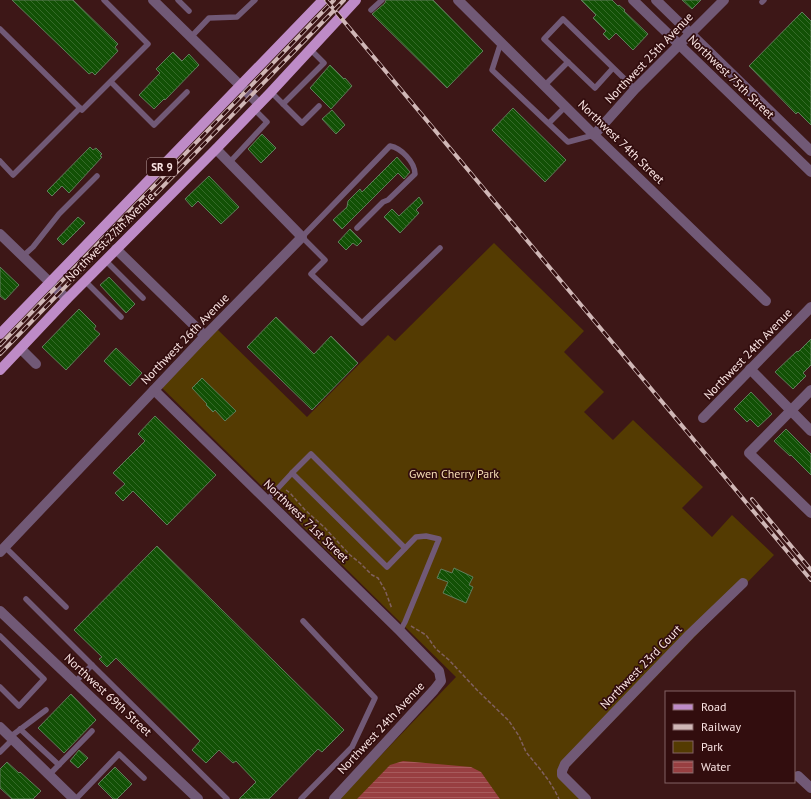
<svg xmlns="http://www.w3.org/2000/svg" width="811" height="799" font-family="'PT Sans',sans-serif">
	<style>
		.green { fill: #543b02 }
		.water { fill: url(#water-rules) }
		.building { fill: url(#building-back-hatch); stroke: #607d5b }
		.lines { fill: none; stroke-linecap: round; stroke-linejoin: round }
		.path { stroke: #806060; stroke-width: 1.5; stroke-dasharray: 4 2; stroke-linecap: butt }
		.service { stroke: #715976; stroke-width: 5.5 }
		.minor { stroke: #715976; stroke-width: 10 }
		.tertiary { stroke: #715976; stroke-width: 10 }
		.primary { stroke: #be8bc7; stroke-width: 10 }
		.rail-casing { stroke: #d0b7b6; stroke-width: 4 }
		.rail { stroke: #320d0e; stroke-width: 2.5; stroke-dasharray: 8; stroke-linecap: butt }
		.labels { text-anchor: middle; stroke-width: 3.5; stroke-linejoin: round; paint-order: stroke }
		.shield { fill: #320d0e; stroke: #bfa4a4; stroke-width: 1 }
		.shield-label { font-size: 11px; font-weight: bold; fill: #fbe5e4 }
		.street-label { font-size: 12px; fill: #fbe5e4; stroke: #320d0e }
		.park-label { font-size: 12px; fill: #f6deb5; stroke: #320d0e }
	</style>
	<defs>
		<pattern id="water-rules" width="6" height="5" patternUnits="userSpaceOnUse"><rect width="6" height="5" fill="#983f41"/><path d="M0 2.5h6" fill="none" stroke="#a75b5c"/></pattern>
		<pattern id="building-back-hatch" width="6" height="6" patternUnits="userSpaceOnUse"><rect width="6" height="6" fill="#125105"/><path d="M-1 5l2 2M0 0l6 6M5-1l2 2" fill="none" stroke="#356a29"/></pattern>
	</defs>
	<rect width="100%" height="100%" fill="#3d1717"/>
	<path class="green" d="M494 243 584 331 564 352 604 392 584 412 613 440 633 420 703 487 682 508 712 537 732 515 774 555 560 776 583 799H339L456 677 161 387 217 329 307 417 388 335 395 341Z"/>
	<path class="water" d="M403 761 471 767 481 772 500 799H357L390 765Z"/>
	<g class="building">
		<path d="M12 0H73L118 44 115 47 118 51 95 75 92 72 89 74Z"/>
		<path d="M386 0H433L483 51 447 88 372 14 385 3Z"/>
		<path d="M581 0H612L618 6 619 5 625 10 624 11 648 34 633 50 616 33 609 40 603 34 606 31 593 18 596 15Z"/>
		<path d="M682 0H701L692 9Z"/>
		<path d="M802 12 811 21V125L798 112 796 114 749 66Z"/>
		<path d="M173 52 182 61 189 54 199 65 165 100 164 99 154 109 139 95 160 73 156 69Z"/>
		<path d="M330 65 344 79 345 78 352 86 331 109 310 88Z"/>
		<path d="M513 108 566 160 545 182 492 130Z"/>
		<path d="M332 110 345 125 336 134 322 119Z"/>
		<path d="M262 134 276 148 261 163 248 149Z"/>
		<path d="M90 147 93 150 96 148 102 154 100 156 102 157 69 193 62 186 52 196 47 191Z"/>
		<path d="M397 157 410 172 404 179 398 173 342 229 333 220 347 207 348 201 360 189 362 192Z"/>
		<path d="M209 176 239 207 221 224 198 201 192 207 185 199Z"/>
		<path d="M419 197 423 203 416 210 419 213 400 233 384 217 392 209 399 216Z"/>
		<path d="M78 217 85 223 63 245 57 239Z"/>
		<path d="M350 229 362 241 357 246 353 243 346 250 338 242Z"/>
		<path d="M0 267 19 285 5 300 0 296Z"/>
		<path d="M109 277 135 304 126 313 100 285Z"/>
		<path d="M79 309 96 326 94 329 100 334 66 370 42 347Z"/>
		<path d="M276 317 314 354 331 336 358 363 312 410 247 347Z"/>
		<path d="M811 339V365L803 373 806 376 793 389 775 372 797 351 798 352Z"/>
		<path d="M116 348 142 373 130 386 104 361Z"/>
		<path d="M202 378 236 411 225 421 215 410 213 412 206 405 207 404 192 388Z"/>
		<path d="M751 392 772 414 758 427 750 419 747 422 734 409Z"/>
		<path d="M155 416 216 475 167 525 133 491 123 501 115 493 125 484 113 473 145 441 138 434Z"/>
		<path d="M786 429 811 454V475L791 455 790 456 774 441Z"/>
		<path d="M157 546 344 730 322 752 318 749 269 799H239L256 782 236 761 233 763 219 750 206 763 192 750 200 741 116 658 107 667 99 659 102 657 74 630Z"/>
		<path d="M454 568 473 577 469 585 473 587 466 603 443 593 448 582 437 578 441 569 452 573Z"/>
		<path d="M71 694 96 720 64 753 38 728Z"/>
		<path d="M79 750 88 758 78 768 70 761Z"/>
		<path d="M7 762 19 773 20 772 41 791 33 799H12L0 788V769Z"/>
		<path d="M115 767 132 784 117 799H113L98 784Z"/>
	</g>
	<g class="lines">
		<g class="path">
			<path d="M286 490 290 493 305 510 324 527 350 555 360 563 372 575 378 578 385 590 392 609"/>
			<path d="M411 626 426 635 436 649 449 660 477 690 509 721 519 736 526 752 540 769 549 781 555 791 559 799"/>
		</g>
		<g class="service">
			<path d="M178 0 189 11"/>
			<path d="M762 2 764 0"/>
			<path d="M371 10 382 0"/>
			<path d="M0 29 82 110 148 44 104 0"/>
			<path d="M191 37 209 18 237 17 255 0"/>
			<path d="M501 42 492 70 568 142 594 135"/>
			<path d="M613 68 595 88 544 39 563 19 635 89"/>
			<path d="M111 82 154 125 187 92"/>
			<path d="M545 85 568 62"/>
			<path d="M271 92 302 123 319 106"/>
			<path d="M283 104 324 63 310 49"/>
			<path d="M549 123 566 106"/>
			<path d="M0 161 13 175 80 108"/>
			<path d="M229 163 267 122 254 109"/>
			<path d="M357 228 383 202 388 200 415 174C415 162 401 148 390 146L302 237 325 260 311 274 362 323 440 248"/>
			<path d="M23 256 33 247 59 214 97 176"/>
			<path d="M105 260 143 298"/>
			<path d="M85 281 121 317"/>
			<path d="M292 473 311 454 405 548"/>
			<path d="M267 500 292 473 387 567 416 537 426 536 439 539 405 622 400 631"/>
			<path d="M5 547 66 607"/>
			<path d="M26 599 92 665 75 682"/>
			<path d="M0 636 44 679 19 706 0 687"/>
			<path d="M92 665 227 799"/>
			<path d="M20 729 59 765"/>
			<path d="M10 737 46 710"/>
			<path d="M0 752 13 739"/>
			<path d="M49 775 92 731"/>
			<path d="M76 799 119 754 144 778"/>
			<path d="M301 799 352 747 375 698 303 621"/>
		</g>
		<g class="minor">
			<path d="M153 0 259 104"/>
			<path d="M458 0 594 135 766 301"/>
			<path d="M633 0 811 172"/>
			<path d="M656 0 811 151"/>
			<path d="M594 135 635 89 724 0"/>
			<path d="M116 249 205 336"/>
			<path d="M21 349 36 364"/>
			<path d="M750 369 811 431"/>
			<path d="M154 390 400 631 439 671 441 681 434 690 334 799"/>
			<path d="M811 390 749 453 811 513"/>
			<path d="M703 418 811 307"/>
			<path d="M0 552 154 390 205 336 302 237 216 149"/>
			<path d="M0 611 198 799"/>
			<path d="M0 727 74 799"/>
			<path d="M798 776 811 788"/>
			<path d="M586 799 562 775V771L565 764 690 634 743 583"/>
		</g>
		<path class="tertiary" d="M0 234 67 299"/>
		<g class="primary">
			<path d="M0 334 323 0"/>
			<path d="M0 370 67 299 216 149 271 92 356 0"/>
		</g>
		<g class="rail-casing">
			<g id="rail">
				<path d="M326 0 811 580"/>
				<path d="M0 345 334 0"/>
				<path d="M0 354 344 0"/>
				<path d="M752 499 811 570"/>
			</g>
		</g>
		<use href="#rail" class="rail"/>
	</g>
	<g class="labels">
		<rect class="shield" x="147" y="158" width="30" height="18" rx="3"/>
		<g class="shield-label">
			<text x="162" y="171">SR 9</text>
		</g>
		<g class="street-label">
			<text transform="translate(649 58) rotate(-46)" y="4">Northwest 25th Avenue</text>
			<text transform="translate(731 77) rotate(44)" y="4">Northwest 75th Street</text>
			<text transform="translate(621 142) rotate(44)" y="4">Northwest 74th Street</text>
			<text transform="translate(110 237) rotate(-45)" y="4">Northwest 27th Avenue</text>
			<text transform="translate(185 339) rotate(-46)" y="4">Northwest 26th Avenue</text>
			<text transform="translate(748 354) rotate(-46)" y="4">Northwest 24th Avenue</text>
			<text transform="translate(306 521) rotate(44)" y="4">Northwest 71st Street</text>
			<text transform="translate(641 667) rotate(-46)" y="4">Northwest 23rd Court</text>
			<text transform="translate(108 695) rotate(43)" y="4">Northwest 69th Street</text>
			<text transform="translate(381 728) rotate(-47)" y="4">Northwest 24th Avenue</text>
		</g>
		<g class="park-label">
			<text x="454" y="478">Gwen Cherry Park</text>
		</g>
	</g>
	<rect x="665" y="691" width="130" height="92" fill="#320d0e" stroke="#826364"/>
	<rect x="673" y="704" width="20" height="6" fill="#be8bc7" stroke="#826364"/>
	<text x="701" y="711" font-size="12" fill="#fbe5e4">Road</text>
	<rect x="673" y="724" width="20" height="6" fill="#d0b7b6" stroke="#826364"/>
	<text x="701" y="731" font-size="12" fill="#fbe5e4">Railway</text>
	<rect x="673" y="741" width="20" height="12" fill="#543b02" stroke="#826364"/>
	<text x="701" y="751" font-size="12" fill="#fbe5e4">Park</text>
	<rect x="673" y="761" width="20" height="12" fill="url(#water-rules)" stroke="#826364"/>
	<text x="701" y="771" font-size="12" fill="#fbe5e4">Water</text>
</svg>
